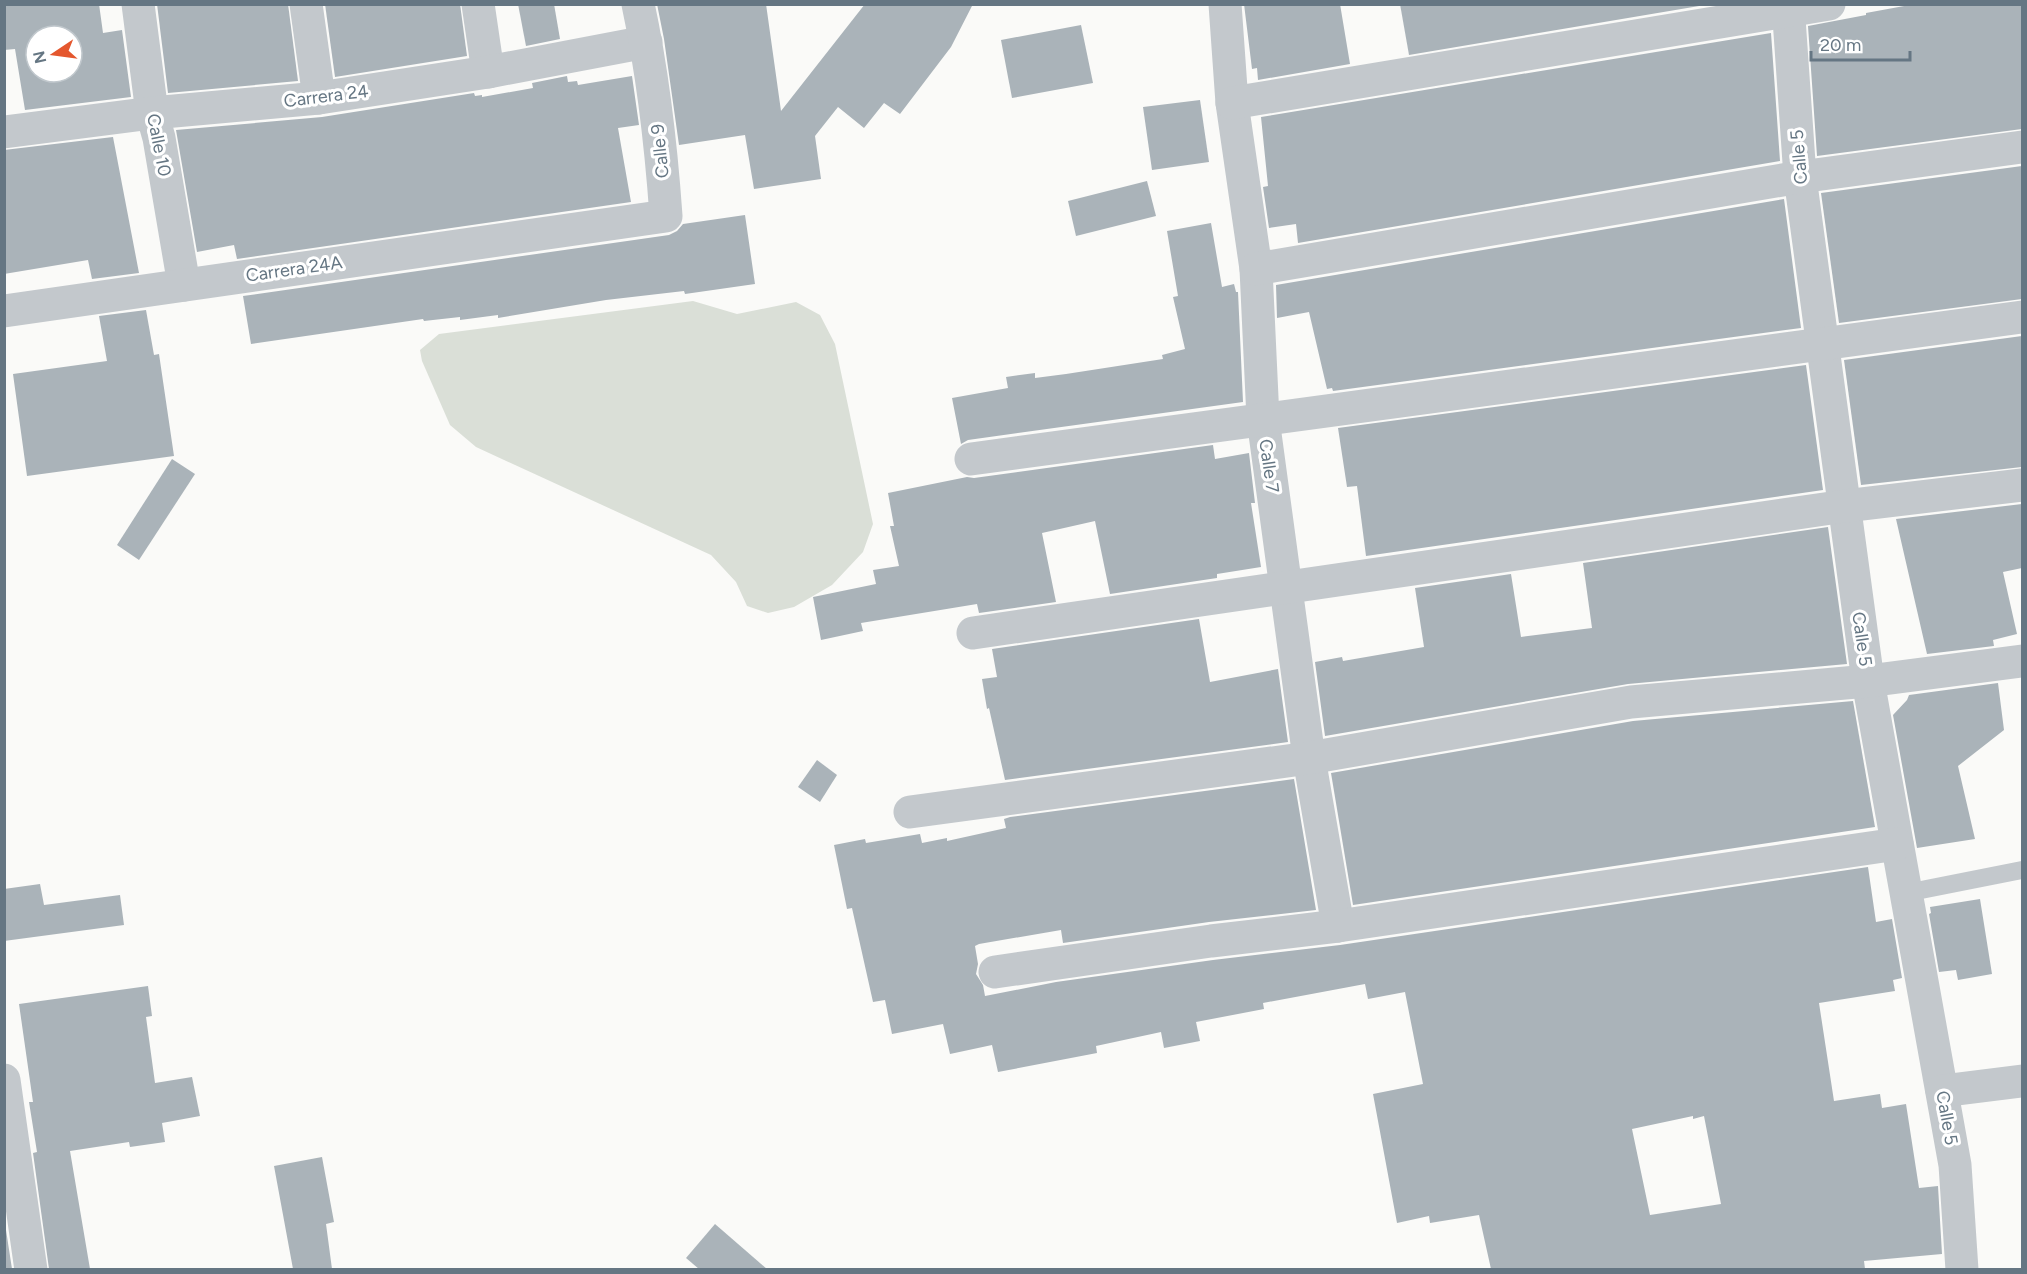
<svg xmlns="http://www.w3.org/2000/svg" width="2027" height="1274" font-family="Figtree,sans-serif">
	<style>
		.green { fill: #dadfd7 }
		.building { fill: #aab3b9; fill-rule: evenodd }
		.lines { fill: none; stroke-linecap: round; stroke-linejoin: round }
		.service { stroke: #c3c8cc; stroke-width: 18 }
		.minor { stroke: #c3c8cc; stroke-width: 33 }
		.labels { text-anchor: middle; stroke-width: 6; stroke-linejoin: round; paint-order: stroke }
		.street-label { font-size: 18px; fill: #657683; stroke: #fff }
	</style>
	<rect width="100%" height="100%" fill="#fafaf8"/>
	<path class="green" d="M693 301 737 314 796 302 820 315 835 344 873 524 863 552 832 585 794 607 768 613 747 606 736 582 711 555 476 447 450 425 422 361 420 350 439 334Z"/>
	<g class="building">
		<path d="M4 4H99L103 33 122 30 131 97 25 110 15 49 4 50ZM36 36H72V72H36Z"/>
		<path d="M157 4H288L298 81 168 93Z"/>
		<path d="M325 4H460L467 56 335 77Z"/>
		<path d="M518 4H554L560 39 526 46Z"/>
		<path d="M657 4H766L781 111 865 4H973L951 47 900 114 884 103 864 128 838 107 815 136 821 179 754 189 745 135 679 145 664 39Z"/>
		<path d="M1244 4H1340L1350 64 1258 80 1257 68 1252 69Z"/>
		<path d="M1400 4H1711L1409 55Z"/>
		<path d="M1915 4H2022V129L1817 156 1808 26 1866 15V13Z"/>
		<path d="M1081 25 1093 83 1012 98 1001 40Z"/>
		<path d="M1771 33 1780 161 1298 243 1296 224 1269 228 1263 187 1268 186 1261 117Z"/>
		<path d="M567 76 568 82 577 81 578 85 632 76 639 125 618 128 631 202 237 259 234 245 197 252 176 130 322 117 474 93 475 96 482 95V97L533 88 532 83Z"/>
		<path d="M1200 100 1209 162 1152 170 1143 107Z"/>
		<path d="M113 137 139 273 92 279 88 260 4 274V150Z"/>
		<path d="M2022 166V299L1839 323 1821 193Z"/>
		<path d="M1147 181 1156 216 1076 236 1068 201Z"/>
		<path d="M1784 199 1801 328 1333 391 1332 388 1327 389 1309 312 1277 318 1276 285Z"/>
		<path d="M745 215 755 284 685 294 684 291 606 300 498 318V315L460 320V317L424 321 423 319 251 344 243 296 669 235 677 231 683 224Z"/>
		<path d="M1211 223 1222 287 1234 284 1236 292H1238L1243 402 968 440 961 444 952 398 1008 388 1006 377 1035 373V378L1066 374 1163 359 1162 355 1185 349 1173 297 1178 296 1167 231Z"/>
		<path d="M146 310 154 355 159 354 174 456 27 476 13 374 107 361 99 316Z"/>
		<path d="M2022 336V467L1861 485 1844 360Z"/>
		<path d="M1806 365 1823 490 1366 556 1357 486 1347 487 1338 428Z"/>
		<path d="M1213 445 1215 459 1249 453 1255 503H1251L1261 567 1217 574V578L1110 594 1095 521 1042 533 1056 602 979 613 977 604 861 623 863 631 821 640 813 597 876 584 873 570 899 566 890 526H894L888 493 967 477 974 478Z"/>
		<path d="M172 459 195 474 139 560 117 545Z"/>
		<path d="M2022 504V568L2003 572 2017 634 1993 640 1994 646 1927 654 1896 519Z"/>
		<path d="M1828 527 1847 664 1628 684 1325 736 1315 662 1342 657 1343 661 1424 647 1415 588 1511 574 1521 637 1592 628 1583 563Z"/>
		<path d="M1199 619 1210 682 1278 669 1288 742 1005 780 989 708 987 709 982 679 997 677 992 649Z"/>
		<path d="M1998 683 2004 730 1958 766 1975 839 1917 848 1893 715 1907 700 1909 695Z"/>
		<path d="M1853 701 1875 827 1353 905 1331 773 1633 721Z"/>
		<path d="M817 760 837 775 820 802 798 787Z"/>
		<path d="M1294 779 1316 910 1209 922 1063 943 1061 930 979 944 975 946 978 964 976 974 983 985 985 996 1056 982 1213 960 1340 945 1868 867 1876 922 1892 919 1902 978 1893 980 1895 991 1819 1003 1834 1101 1880 1094 1882 1108 1906 1104 1919 1188 1938 1186 1942 1254 1864 1261 1865 1269H1491L1479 1215 1430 1223 1429 1216 1397 1223 1373 1094 1423 1084 1405 992 1368 999 1365 984 1263 1003 1264 1009 1196 1022 1200 1041 1164 1048 1161 1032 1096 1046 1097 1053 998 1072 992 1045 950 1054 943 1024 892 1034 885 1000 873 1002 852 908 847 909 834 845 865 839 866 843 920 834 922 843 947 838V841L1006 828 1004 819 1010 817ZM1693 1116V1119L1704 1116 1721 1204 1650 1215 1632 1129Z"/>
		<path d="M40 884 44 905 120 895 124 925 4 941V889Z"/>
		<path d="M1980 899 1992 974 1958 980 1956 970 1939 972 1929 914 1931 913 1930 907Z"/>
		<path d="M148 986 152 1016 146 1017 155 1083 192 1077 200 1116 162 1123 165 1142 130 1147 129 1142 70 1151 90 1269H49L33 1153 37 1152 29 1102H33L19 1004Z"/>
		<path d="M322 1157 334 1222 326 1224 332 1269H293L274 1166Z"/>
		<path d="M4 1217 12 1269H4Z"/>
		<path d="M715 1224 767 1269H699L686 1258Z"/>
	</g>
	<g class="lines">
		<path class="service" d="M1906 893 2022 870"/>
		<g class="minor">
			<path d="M138 4 152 113 159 138 184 285"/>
			<path d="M306 4 319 98"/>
			<path d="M478 4 488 72"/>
			<path d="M1225 4 1232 103 1256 269 1263 419 1309 758 1338 926"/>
			<path d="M1788 4 1800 177 1868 681 1955 1165 1962 1270"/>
			<path d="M1232 103 1829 4"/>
			<path d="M4 132 152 113 319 98 488 72 646 42"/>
			<path d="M1256 269 1800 177 2022 147"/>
			<path d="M4 311 666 216C661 145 653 74 638 4"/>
			<path d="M971 459 2022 317"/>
			<path d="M973 633 1845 506 2022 485"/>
			<path d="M910 812 1309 758 1631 702 1868 681 2022 661"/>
			<path d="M995 972 1211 941 1338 926 1897 844"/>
			<path d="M4 1080 31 1270"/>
			<path d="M1942 1091 2022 1081"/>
		</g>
	</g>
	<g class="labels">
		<g class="street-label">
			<text transform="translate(326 96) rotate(-7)" y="6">Carrera 24</text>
			<text transform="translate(159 145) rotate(79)" y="6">Calle 10</text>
			<text transform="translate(660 151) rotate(-96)" y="6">Calle 9</text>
			<text transform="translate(1799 157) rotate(-95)" y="6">Calle 5</text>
			<text transform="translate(294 269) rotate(-8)" y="6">Carrera 24A</text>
			<text transform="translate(1269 466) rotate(82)" y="6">Calle 7</text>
			<text transform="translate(1862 639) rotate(82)" y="6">Calle 5</text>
			<text transform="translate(1947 1118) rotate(80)" y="6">Calle 5</text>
		</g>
	</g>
	<rect width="2027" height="1274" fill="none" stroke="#657683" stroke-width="12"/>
	<g transform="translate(54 54) rotate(257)"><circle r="28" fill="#ffffff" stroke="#c1c8cd" stroke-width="1.5"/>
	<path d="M0-4.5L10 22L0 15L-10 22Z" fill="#e4572e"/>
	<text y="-9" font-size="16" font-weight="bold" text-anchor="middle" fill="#657683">N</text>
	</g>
	<path d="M1811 51v9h99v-9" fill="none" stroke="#657683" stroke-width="3"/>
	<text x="1820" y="51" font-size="18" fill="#657683" stroke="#ffffff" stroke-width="4.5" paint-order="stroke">20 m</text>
</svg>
